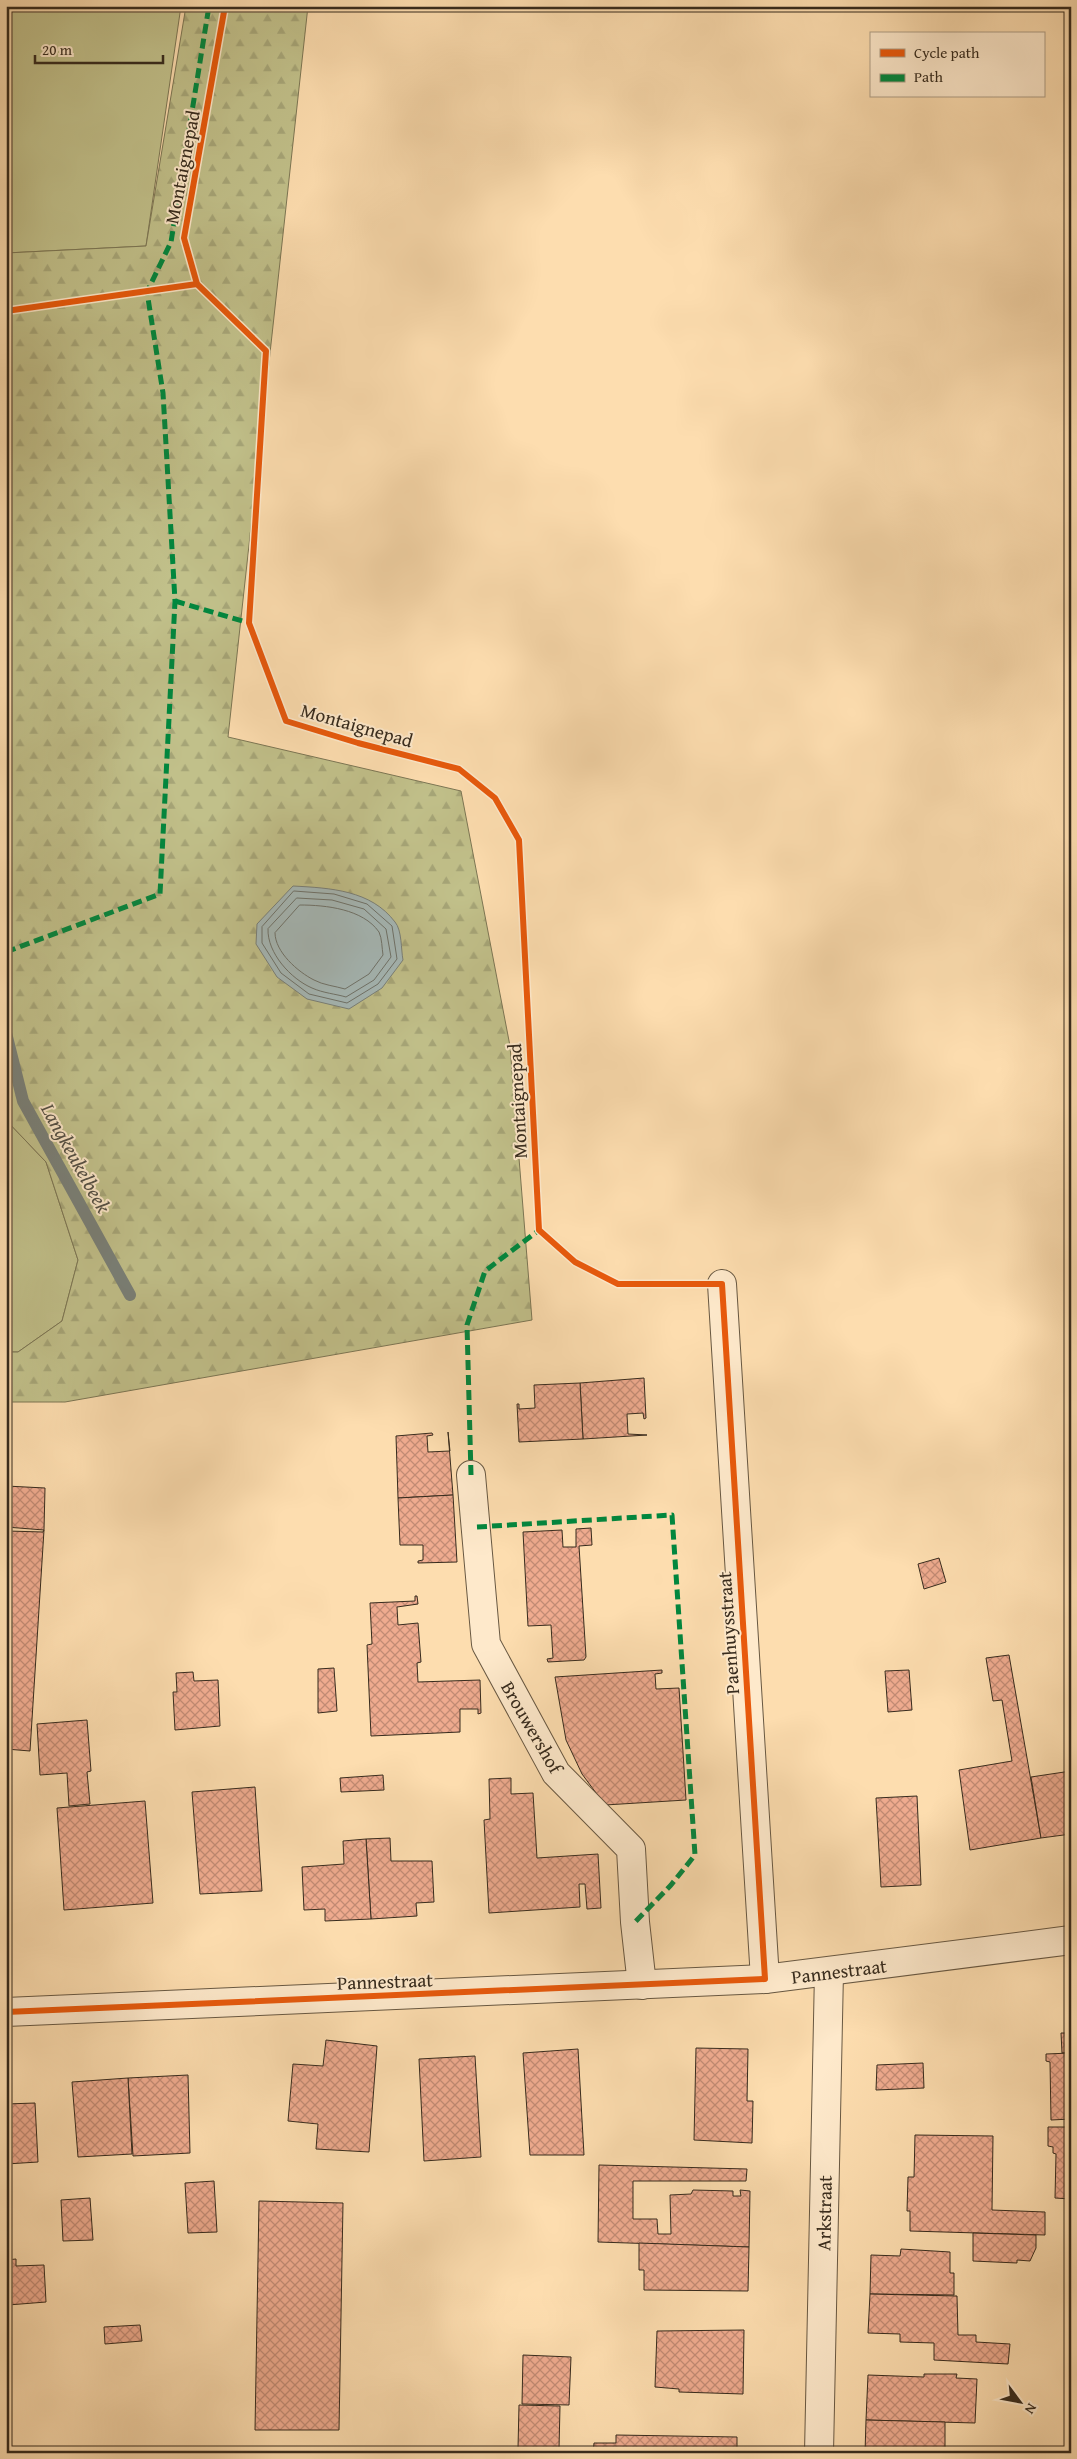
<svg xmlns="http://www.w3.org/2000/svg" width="1077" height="2459" font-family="'Gentium Book Plus',serif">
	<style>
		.grass { fill: #c1c08a; stroke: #7c7654 }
		.forest { fill: url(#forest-firs); stroke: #7c7654 }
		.water { fill: #a5b8b7; stroke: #798079 }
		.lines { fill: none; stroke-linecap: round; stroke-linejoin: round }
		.shore { stroke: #6e726a; stroke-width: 1 }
		.stream { stroke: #798079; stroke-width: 12 }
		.building { fill: url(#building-cross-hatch); stroke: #372b1d }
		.street-casing { stroke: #685842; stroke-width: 30 }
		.street { stroke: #fee9cb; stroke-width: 28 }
		.quiet { stroke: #00873e; stroke-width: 5; stroke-dasharray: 10 5; stroke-linecap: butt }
		.cycleway-casing { stroke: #fee9cb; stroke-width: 9 }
		.cycleway { stroke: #e8590c; stroke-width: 6 }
		.labels { text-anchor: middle; stroke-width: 4; stroke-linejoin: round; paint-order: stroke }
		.street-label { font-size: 19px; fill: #372b1d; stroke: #fee9cb }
		.water-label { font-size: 20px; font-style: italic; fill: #524e44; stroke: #fee9cb }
	</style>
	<defs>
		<pattern id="forest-firs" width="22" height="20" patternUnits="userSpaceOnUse" patternTransform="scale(1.25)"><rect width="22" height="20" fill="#c1c08a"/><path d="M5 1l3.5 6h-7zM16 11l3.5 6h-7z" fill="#a6a577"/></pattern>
		<pattern id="building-cross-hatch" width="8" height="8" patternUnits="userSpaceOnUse" patternTransform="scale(1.25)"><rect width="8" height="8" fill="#efab8f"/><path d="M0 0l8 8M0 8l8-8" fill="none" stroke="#c28b74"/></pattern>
	</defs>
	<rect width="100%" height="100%" fill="#fdddaf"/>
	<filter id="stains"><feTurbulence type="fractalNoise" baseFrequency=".004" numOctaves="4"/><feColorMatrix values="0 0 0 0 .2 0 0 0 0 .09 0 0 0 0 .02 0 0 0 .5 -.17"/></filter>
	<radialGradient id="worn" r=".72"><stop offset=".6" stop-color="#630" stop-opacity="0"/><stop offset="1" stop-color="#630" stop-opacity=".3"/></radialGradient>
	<g class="grass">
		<path d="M6 6H181L146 246 6 253Z"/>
		<path d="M6 1120 46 1162 78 1260 62 1321 18 1352H6Z"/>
	</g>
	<path class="forest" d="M186 6H308L228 737 461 791 510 1046 532 1320 65 1402H6V1352H18L62 1321 78 1260 46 1162 6 1120V253L146 246Z"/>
	<path class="water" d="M293 886C330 888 371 890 395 922 402 930 401 950 403 960L382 988 349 1009 307 999 277 977 256 944 257 924Z"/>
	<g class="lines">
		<g class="shore">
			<path d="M294 891 334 894 367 904 392 926 397 959 378 984 347 1003 309 994 281 973 262 943V927Z"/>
			<path d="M297 898 332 900 364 909 386 929 391 957 374 980 346 997C336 994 323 993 312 988 291 979 267 953 268 929Z"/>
			<path d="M300 905C326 905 363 909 379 932 382 938 382 949 383 955L369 974 345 989C335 986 323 985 314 980 298 972 275 952 275 933Z"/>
		</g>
		<path class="stream" d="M6 1033 23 1101 130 1295"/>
	</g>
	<g class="building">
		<path d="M644 1378 646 1418 644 1419 643 1413 627 1414 628 1434 647 1435 583 1439 580 1383Z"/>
		<path d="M580 1383 583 1439 519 1442 517 1404H519V1409L535 1408 534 1385Z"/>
		<path d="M448 1432 453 1495 398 1498 396 1436 432 1433 433 1435 427 1436 428 1452 450 1451Z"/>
		<path d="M6 1486 45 1488 44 1530 6 1527Z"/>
		<path d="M453 1495 457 1562 418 1563V1561L423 1560V1545H400L398 1498Z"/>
		<path d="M591 1528 592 1545 579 1546 586 1657 584 1660 548 1662 547 1659 553 1658 551 1625 528 1626 523 1532 562 1530 563 1547H576V1529Z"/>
		<path d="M44 1530 30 1751 6 1749 7 1531 43 1532Z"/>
		<path d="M939 1558 946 1582 924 1589 918 1564Z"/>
		<path d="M415 1596H417L418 1604 397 1607 398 1625 418 1623 421 1662 417 1663 418 1682 480 1680 481 1713 478 1714V1709H460V1732L371 1736 367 1645 372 1644 370 1603 415 1601Z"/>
		<path d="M1009 1655 1041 1838 970 1850 959 1770 1012 1761 1002 1700 993 1701 986 1658Z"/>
		<path d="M334 1668 337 1711 318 1713V1669Z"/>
		<path d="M662 1670V1673L655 1674 656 1689 679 1688 686 1800 605 1805 582 1774 566 1740 555 1677Z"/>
		<path d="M909 1670 912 1710 888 1712 885 1671Z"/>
		<path d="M193 1672 194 1681 218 1680 220 1726 175 1730 173 1692H177L176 1673Z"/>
		<path d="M87 1720 91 1771 87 1772 90 1804 69 1806 67 1773 40 1775 37 1724Z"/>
		<path d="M1071 1771V1834L1041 1838 1031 1777Z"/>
		<path d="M383 1775 384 1790 341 1792 340 1778Z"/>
		<path d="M511 1778V1794L533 1793 537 1858 598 1854 601 1908 587 1909 585 1884H579L580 1907 489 1913 484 1820 490 1819 489 1779Z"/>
		<path d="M255 1787 262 1891 200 1894 192 1792Z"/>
		<path d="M917 1796 921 1885 881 1887 876 1798Z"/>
		<path d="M145 1801 153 1903 64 1910 57 1808Z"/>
		<path d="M390 1838 391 1861H432L434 1902 416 1903 417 1916 371 1919 366 1839Z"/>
		<path d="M366 1839 371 1919 325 1921V1909L304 1910 302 1867 344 1864 343 1841Z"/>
		<path d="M1061 2033H1071V2052L1062 2053Z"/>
		<path d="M326 2040 377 2046 369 2152 316 2149 318 2124 288 2121 293 2064 323 2066Z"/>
		<path d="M696 2048 748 2049 747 2101H753L752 2143 694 2140Z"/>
		<path d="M578 2049 584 2155H530L523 2053Z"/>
		<path d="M1071 2053V2119L1051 2120 1050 2062 1046 2061V2054Z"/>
		<path d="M475 2056 481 2157 424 2161 419 2059Z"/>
		<path d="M923 2063 924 2088 876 2090 877 2065Z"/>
		<path d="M188 2075 190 2153 133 2156 128 2078Z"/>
		<path d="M128 2078 132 2154 78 2157 72 2082Z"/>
		<path d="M35 2103 38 2162 6 2164V2104Z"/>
		<path d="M1048 2127H1070L1071 2199 1055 2198 1056 2154 1053 2153V2147L1048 2146Z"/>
		<path d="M915 2135 993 2136 992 2210 1045 2212V2235L910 2231V2211H907L908 2177H914Z"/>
		<path d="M599 2165 747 2169 746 2181H633V2219H657L658 2234H671L670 2195 691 2194 693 2190 733 2191V2196H741L740 2190 750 2191 749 2247 598 2242Z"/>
		<path d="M214 2181 217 2232 188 2233 185 2183Z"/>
		<path d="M90 2198 93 2240 63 2241 61 2200Z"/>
		<path d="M259 2201 343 2203 339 2430H255Z"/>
		<path d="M973 2233 1036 2235V2248L1030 2261 1017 2260V2263L973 2261Z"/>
		<path d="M639 2243 749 2247 748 2291 644 2290V2270H639Z"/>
		<path d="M901 2249 950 2252V2273H954V2295L870 2294 871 2255 900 2256Z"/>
		<path d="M16 2259V2266L44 2265 46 2302 8 2305 6 2260Z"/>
		<path d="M870 2294 957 2296 958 2335H976V2342L1010 2344 1008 2364 934 2360V2343L900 2342V2334L868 2333Z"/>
		<path d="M140 2325 142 2341 105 2344 104 2327Z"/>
		<path d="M744 2330 743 2394 679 2392V2389L655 2387 657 2331Z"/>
		<path d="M523 2355 571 2357 569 2405 522 2404Z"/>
		<path d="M924 2374H957L956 2378 977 2379 975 2423 866 2420 868 2375 924 2377Z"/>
		<path d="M519 2405 560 2406 559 2449 518 2448Z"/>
		<path d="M866 2420 945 2422V2453H865Z"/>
		<path d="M616 2435 737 2437V2453H593L594 2443H616Z"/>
	</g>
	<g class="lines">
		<g class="street-casing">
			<g id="street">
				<path d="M722 1284 765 1979"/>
				<path d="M471 1475 486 1644 556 1773 631 1849 635 1922 642 1985"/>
				<path d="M6 2012 765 1979 1071 1940"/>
				<path d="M819 2453 829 1972"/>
			</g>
		</g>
		<use href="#street" class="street"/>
		<g class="quiet">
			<path d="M175 601 249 623"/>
			<path d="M6 952 160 894 175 601 163 393 147 292 171 242 209 6"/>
			<path d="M471 1475 467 1325 485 1271 539 1230"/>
			<path d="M477 1527 672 1515 695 1855 671 1885 635 1922"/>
		</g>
		<g class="cycleway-casing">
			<g id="cycleway">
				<path d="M6 311 197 284"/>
				<path d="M6 2012 765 1979 722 1284H618L575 1262 539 1230 519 840 495 798 459 769 358 743 286 721 249 623 266 351 197 284 184 238 225 6"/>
			</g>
		</g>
		<use href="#cycleway" class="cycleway"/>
	</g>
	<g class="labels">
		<g class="street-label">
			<text transform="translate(182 167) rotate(-79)" y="7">Montaignepad</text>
			<text transform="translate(357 725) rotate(16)" y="7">Montaignepad</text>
			<text transform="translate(517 1101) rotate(-93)" y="7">Montaignepad</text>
			<text transform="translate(728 1633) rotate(-94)" y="7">Paenhuysstraat</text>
			<text transform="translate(532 1727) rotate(60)" y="7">Brouwershof</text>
			<text transform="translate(839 1971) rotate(-7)" y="7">Pannestraat</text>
			<text transform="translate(385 1981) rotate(-2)" y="7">Pannestraat</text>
			<text transform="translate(824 2213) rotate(-89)" y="7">Arkstraat</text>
		</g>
		<g class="water-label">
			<text transform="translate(76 1158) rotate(61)" y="7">Langkeukelbeek</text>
		</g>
	</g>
	<rect width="1077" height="2459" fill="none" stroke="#fdddaf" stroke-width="25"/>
	<rect x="8" y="8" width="1062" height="2444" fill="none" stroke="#372b1d" stroke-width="2.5"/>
	<rect x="12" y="12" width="1052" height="2434" fill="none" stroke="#372b1d"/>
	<rect x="870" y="32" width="175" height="65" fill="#fee9cb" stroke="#ae9d85"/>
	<rect x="880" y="49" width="25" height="8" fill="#e8590c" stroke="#ae9d85"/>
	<text x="914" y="58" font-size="15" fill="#372b1d">Cycle path</text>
	<rect x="880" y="74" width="25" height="8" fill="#00873e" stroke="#ae9d85"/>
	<text x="914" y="82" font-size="15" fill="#372b1d">Path</text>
	<g transform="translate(1020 2402) rotate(122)" stroke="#fee9cb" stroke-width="4" paint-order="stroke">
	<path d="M0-4L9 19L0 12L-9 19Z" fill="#372b1d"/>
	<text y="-8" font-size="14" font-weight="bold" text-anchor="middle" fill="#372b1d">N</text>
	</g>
	<path d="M35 55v8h128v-8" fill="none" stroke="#372b1d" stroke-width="2.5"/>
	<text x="42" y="55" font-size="15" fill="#372b1d" stroke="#fee9cb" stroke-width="4" paint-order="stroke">20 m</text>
	<rect width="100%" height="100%" filter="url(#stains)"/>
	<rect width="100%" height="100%" fill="url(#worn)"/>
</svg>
